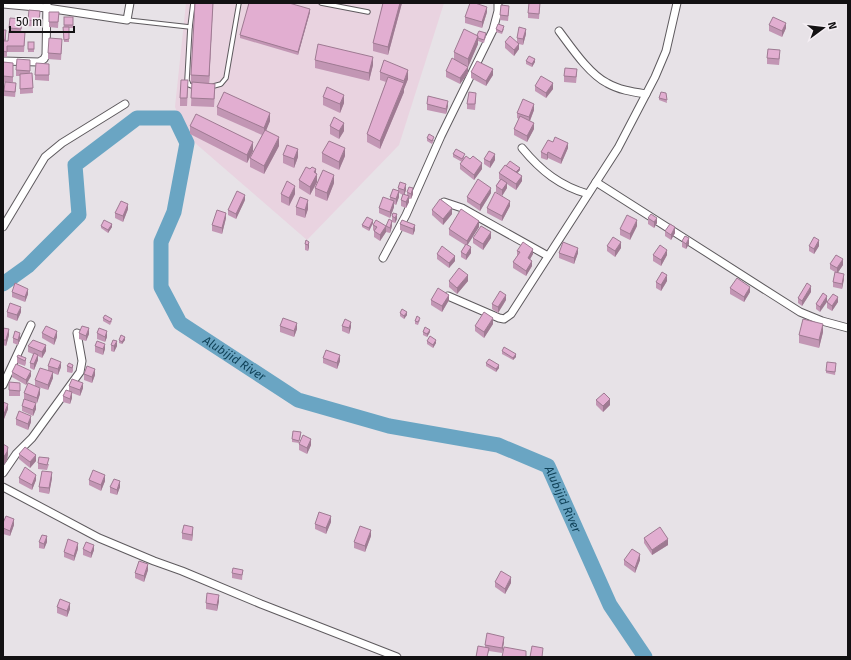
<svg xmlns="http://www.w3.org/2000/svg" width="851" height="660" font-family="'Fira Sans',sans-serif">
	<style>
		.education { fill: #e9d3e0 }
		.lines { fill: none; stroke-linecap: round; stroke-linejoin: round }
		.river { stroke: #6aa5c3; stroke-width: 15 }
		.service-casing { stroke: #5e5a5e; stroke-width: 5.5 }
		.minor-casing { stroke: #5e5a5e; stroke-width: 9 }
		.service { stroke: #fff; stroke-width: 3.5 }
		.minor { stroke: #fff; stroke-width: 7 }
		.wall { fill: #c296b4 }
		.shaded-wall { fill: #9e7a92 }
		.building { fill: #e2aed1; stroke: #9e7a92 }
		.labels { text-anchor: middle; stroke-width: 4; stroke-linejoin: round; paint-order: stroke }
		.water-label { font-size: 12px; font-style: italic; fill: #104258; stroke: #f5eff4 }
	</style>
	<rect width="100%" height="100%" fill="#e7e2e7"/>
	<path class="education" d="M186 3H444L399 145 307 240 187 136 175 107Z"/>
	<g class="lines">
		<path class="river" id="s1" d="M3 284 28 266 79 215 75 165 137 118H175L187 143 174 212 161 242V287L180 323 298 400 389 426 498 445 548 466 610 605 645 657"/>
		<g class="service-casing">
			<g id="service">
				<path d="M321 3 368 12"/>
				<path d="M127 20 190 27 193 3"/>
				<path d="M190 27 187 80 189 85 194 87"/>
				<path d="M210 87 221 84 226 78 239 3"/>
			</g>
		</g>
		<g class="minor-casing">
			<g id="minor">
				<path d="M3 4 47 8 127 20 130 3"/>
				<path d="M559 31C571 47 589 74 607 83 619 90 633 92 646 94"/>
				<path d="M3 61 39 62 44 59 46 55 47 3"/>
				<path d="M522 148C541 171 560 186 588 194"/>
				<path d="M596 182 800 312 822 321 848 328"/>
				<path d="M444 202 462 208 548 256"/>
				<path d="M3 227 45 157 62 143 125 104"/>
				<path d="M383 258 406 215 441 136 493 30 498 11V3"/>
				<path d="M448 296 499 318 504 319 511 314 618 148 655 77 666 51 677 3"/>
				<path d="M3 385 31 325"/>
				<path d="M3 473 16 454 32 438 80 372 82 361 77 333"/>
				<path d="M3 487 99 538 154 561 182 571 261 604 397 657"/>
			</g>
		</g>
		<use href="#service" class="service"/>
		<use href="#minor" class="minor"/>
	</g>
	<g class="wall">
		<path d="M213 3 209 84 215 92 214 107 191 106 192 83H191V75Z"/>
		<path d="M383 3H402L388 55 373 51V43Z"/>
		<rect x="508" y="3" width="7" height="1"/>
		<path d="M540 6 539 19 528 18V13Z"/>
		<path d="M509 11 508 21 500 20V15Z"/>
		<path d="M49 12H59L58 28 49 27Z"/>
		<path d="M310 12 298 55 240 38V35Z"/>
		<path d="M487 12 482 28 465 23V17Z"/>
		<path d="M40 17 39 27 28 26V20Z"/>
		<path d="M64 17H73V28H69V42H64L63 30 64 27Z"/>
		<path d="M22 24 21 32 25 38 24 52H7V57H3V30L6 36V41H8L9 28Z"/>
		<path d="M769 25 786 28 782 37 769 31Z"/>
		<path d="M496 29H504L502 34 496 32Z"/>
		<path d="M526 34 523 45 519 44V49L514 56 505 48V42H517V38Z"/>
		<path d="M477 35 486 36 484 43 478 41V44L468 67H467L468 73 460 84 446 77V71L454 59V52Z"/>
		<rect x="28" y="42" width="6" height="10"/>
		<path d="M62 44 61 60 48 59V53Z"/>
		<path d="M780 56 779 65 767 64V58Z"/>
		<path d="M315 60 373 65 369 81 315 68Z"/>
		<path d="M526 61 535 62 532 67 526 64Z"/>
		<path d="M3 62 13 63V82H3Z"/>
		<path d="M30 65V73H32L33 93 20 94V76H16V70Z"/>
		<path d="M49 69V81L35 80V75Z"/>
		<path d="M380 72 408 79 404 89V92L380 149 367 142V134L386 82 380 80Z"/>
		<path d="M471 72 493 75 486 86 471 78Z"/>
		<path d="M577 74 576 83 564 82V76Z"/>
		<path d="M535 86 553 89 546 98 535 91Z"/>
		<path d="M16 88 15 97 4 96V91Z"/>
		<path d="M188 88 187 106H180V98Z"/>
		<path d="M666 93 667 103 659 100V98Z"/>
		<path d="M323 97 344 103 340 113 323 105Z"/>
		<path d="M476 98 475 110 467 109V104Z"/>
		<path d="M427 104 448 106 446 114 427 110Z"/>
		<path d="M217 107 270 121 266 130 279 146 264 174 250 167V158L262 135 217 115Z"/>
		<path d="M534 110 530 121 534 129 527 142 514 135V129L519 119 517 118V113Z"/>
		<path d="M190 126 253 151 247 163 190 134Z"/>
		<path d="M330 126 344 131 339 139 330 134Z"/>
		<path d="M427 138 434 140 432 144 427 141Z"/>
		<path d="M568 148 561 164 548 158 547 160 541 158V152Z"/>
		<path d="M322 153 345 156 339 170 322 162Z"/>
		<path d="M453 154 465 157 464 159 482 169 474 180 460 169V164L462 162 453 157Z"/>
		<path d="M283 155 298 157 294 168 283 163Z"/>
		<path d="M484 159 495 160 490 168 484 164Z"/>
		<path d="M506 166 520 170 517 173 522 181 516 190 507 184V188L502 196 496 192V186L500 179H499V173Z"/>
		<path d="M316 173 317 182 310 195 299 188V180Z"/>
		<path d="M334 183 327 201 315 196V188Z"/>
		<path d="M398 188 406 190 404 195 407 196V192L413 194 411 199 409 198V202L406 208 401 206V200L403 195 399 193V197L396 205 394 204V207L390 218 379 213V208L390 200V197L398 191Z"/>
		<path d="M491 193 480 211 467 202V197Z"/>
		<path d="M281 194H295L289 206 281 202Z"/>
		<path d="M245 200 236 219 228 215V210Z"/>
		<path d="M510 206 502 221 487 213V208Z"/>
		<path d="M296 207 308 209 305 218 296 215Z"/>
		<path d="M128 209 123 222 115 218V213Z"/>
		<path d="M432 210 452 214 443 225 432 215Z"/>
		<path d="M393 213 397 219 395 223 392 222V226L390 233 386 232 380 241 374 237V231L373 230V225L386 226 392 221V216Z"/>
		<path d="M226 218 222 234 212 231V225Z"/>
		<path d="M648 218 657 223 654 228 648 224Z"/>
		<path d="M402 220 415 230 413 235 400 230V224Z"/>
		<path d="M373 223 369 231 362 227V225Z"/>
		<path d="M101 226 112 227 108 233 101 228Z"/>
		<path d="M637 226 630 240 620 235V229Z"/>
		<path d="M479 227 467 245 471 253 466 260 461 257V252L465 245 449 235V229Z"/>
		<path d="M665 231 675 233 671 240 665 236Z"/>
		<path d="M473 238H491L483 250 473 243Z"/>
		<path d="M306 240 309 247 308 251 305 250V244Z"/>
		<path d="M682 241 689 244 686 249 682 247Z"/>
		<path d="M607 246 621 248 615 257 607 251Z"/>
		<path d="M809 246H819L814 254 809 251Z"/>
		<path d="M517 251 533 254 530 259 532 266 526 276 513 268V262L517 256Z"/>
		<path d="M559 253H578L574 264 559 258Z"/>
		<path d="M437 254 455 261 449 268 437 259Z"/>
		<path d="M653 255H667L661 266 653 261Z"/>
		<path d="M830 264 843 265 838 272 844 279 842 289 833 287V282L835 272 830 269Z"/>
		<path d="M449 281H468L457 294 449 287Z"/>
		<path d="M667 281 661 291 656 288V282Z"/>
		<path d="M730 288 750 292 744 302 730 294Z"/>
		<path d="M12 292 28 294 25 302 12 297Z"/>
		<path d="M811 292 802 306 798 303V298Z"/>
		<path d="M823 293 820 312 816 309V304Z"/>
		<path d="M431 300H449L442 312 431 305Z"/>
		<path d="M506 300 498 313 492 309V304Z"/>
		<path d="M827 302H838L832 311 827 308Z"/>
		<path d="M7 312H21L17 321 7 317Z"/>
		<path d="M400 313 407 315 404 319 400 316Z"/>
		<path d="M103 318 112 321 110 325 103 321Z"/>
		<path d="M420 320 418 325 415 324V321Z"/>
		<path d="M493 324 484 338 475 331V326Z"/>
		<path d="M280 326 297 329 294 337 280 332Z"/>
		<path d="M342 326 351 327 349 334 342 331Z"/>
		<path d="M3 328 9 335 6 346 3 345Z"/>
		<path d="M423 332H430L427 337 423 335Z"/>
		<path d="M823 332 819 348 799 343V335Z"/>
		<path d="M42 333 57 337 54 345 42 338Z"/>
		<path d="M79 333 89 334 86 341 79 339Z"/>
		<path d="M97 333 107 337 105 342 97 339Z"/>
		<path d="M13 338 20 339 18 345 13 343Z"/>
		<path d="M119 340H125L122 344 119 343Z"/>
		<path d="M427 341 436 343 433 348 427 344Z"/>
		<path d="M111 345 117 346 114 352 111 351Z"/>
		<path d="M28 346 46 351 42 358 38 356V360L34 370 30 368V363L33 354 28 352Z"/>
		<path d="M95 346 105 349 103 355 95 352Z"/>
		<path d="M502 351 516 357 513 360 502 354Z"/>
		<path d="M17 357 26 358V363L25 366 17 363Z"/>
		<path d="M323 358 340 361 337 369 323 363Z"/>
		<path d="M486 363 499 368 496 372 486 366Z"/>
		<path d="M73 365V371L72 373 67 372V366Z"/>
		<path d="M48 366 61 367 58 375 53 373V378L48 390 35 386V380L48 371Z"/>
		<path d="M836 366 835 375 826 373V371Z"/>
		<path d="M12 372 31 376 26 385 12 377Z"/>
		<path d="M84 374 95 375 92 383 84 380Z"/>
		<path d="M9 382 20 383V396H9Z"/>
		<path d="M69 386 83 388 80 396 72 393V398L70 404 63 402V396L69 391Z"/>
		<path d="M24 393 40 394 37 403 24 399Z"/>
		<path d="M596 400 610 405 603 412 596 405Z"/>
		<path d="M3 402 8 409 4 419H3Z"/>
		<path d="M22 406 36 409 33 416 22 411Z"/>
		<path d="M16 419 31 422 28 430 16 425Z"/>
		<path d="M301 435 299 442 311 445 307 454 299 450V443L292 442V439Z"/>
		<path d="M19 454 36 461 30 468 19 459Z"/>
		<path d="M38 463 49 464 47 470 38 469Z"/>
		<path d="M19 478 36 480 32 490 19 483Z"/>
		<path d="M52 478 49 494 39 492V487Z"/>
		<path d="M89 480 105 481 101 491 89 485Z"/>
		<path d="M110 487H120L117 495 110 493Z"/>
		<path d="M331 522 326 534 315 529V524Z"/>
		<path d="M3 523 14 525 10 536 3 534Z"/>
		<path d="M193 532 192 541 182 539V533Z"/>
		<path d="M371 536 365 552 354 548V542Z"/>
		<path d="M644 538 668 545 652 555 644 543Z"/>
		<path d="M39 542H47L44 549 39 548Z"/>
		<path d="M78 549 74 561 64 557V552Z"/>
		<path d="M83 549 94 550 91 558 83 555Z"/>
		<path d="M624 560H640L635 573 624 565Z"/>
		<path d="M148 570 144 582 135 578V573Z"/>
		<path d="M243 570 242 580 232 578V573Z"/>
		<path d="M495 582 511 583 505 594 495 587Z"/>
		<path d="M219 601 217 611 206 609V603Z"/>
		<path d="M57 607 70 609 67 617 57 613Z"/>
		<path d="M504 642 502 653 489 651V653L485 647V645Z"/>
	</g>
	<g class="shaded-wall">
		<path d="M213 3 209 84V76Z"/>
		<path d="M400 3H402L388 55V47Z"/>
		<path d="M487 7V12L482 28V22Z"/>
		<path d="M310 9V12L298 55V52Z"/>
		<path d="M786 23V28L782 37V31Z"/>
		<path d="M526 29V34L523 45V39Z"/>
		<path d="M478 36V44L468 67V59Z"/>
		<path d="M519 44V49L514 56V50Z"/>
		<path d="M373 57V65L369 81V73Z"/>
		<path d="M535 59V62L532 67V64Z"/>
		<path d="M468 67V73L460 84V78Z"/>
		<path d="M493 69V75L486 86V81Z"/>
		<path d="M408 70V79L404 89V92L380 149V141L404 84V81Z"/>
		<path d="M553 83V89L546 98V93Z"/>
		<path d="M344 95V103L340 113V104Z"/>
		<path d="M448 101V106L446 114V109Z"/>
		<path d="M534 104V110L529 123V117Z"/>
		<path d="M270 113V121L264 136V128Z"/>
		<path d="M344 123V131L339 139V131Z"/>
		<path d="M534 123V129L527 142V136Z"/>
		<path d="M279 137V146L264 174V166Z"/>
		<path d="M253 142V151L247 163V155Z"/>
		<path d="M568 143V148L561 164V159Z"/>
		<path d="M345 148V156L339 170V162Z"/>
		<path d="M298 149V157L294 168V159Z"/>
		<path d="M548 152V158L547 160V155Z"/>
		<path d="M495 154V160L490 168V162Z"/>
		<path d="M482 163V169L474 180V175Z"/>
		<path d="M520 168V170L516 175V172Z"/>
		<path d="M316 169V176L317 174V182L310 195V187L314 172Z"/>
		<path d="M334 175V183L327 201V193Z"/>
		<path d="M522 176V181L516 190V184Z"/>
		<path d="M507 183V188L502 196V190Z"/>
		<path d="M406 184V190L404 196V190Z"/>
		<path d="M295 186V194L289 206V198Z"/>
		<path d="M413 188V194L411 199V194Z"/>
		<path d="M491 188V193L480 211V205Z"/>
		<path d="M399 191V197L396 205V199Z"/>
		<path d="M245 195V200L236 219V214Z"/>
		<path d="M409 196V202L406 208V202Z"/>
		<path d="M308 200V209L305 218V210Z"/>
		<path d="M394 201V207L390 218V212Z"/>
		<path d="M510 201V206L502 221V216Z"/>
		<path d="M128 204V209L123 222V216Z"/>
		<path d="M452 208V214L443 225V219Z"/>
		<path d="M226 213V218L222 234V228Z"/>
		<path d="M397 214V219L395 223V218Z"/>
		<path d="M657 218V223L654 228V222Z"/>
		<path d="M373 220V223L369 231V228Z"/>
		<path d="M637 220V226L630 240V234Z"/>
		<path d="M392 221V226L390 233V228Z"/>
		<path d="M479 221V227L467 246V241Z"/>
		<path d="M112 224V227L108 233V230Z"/>
		<path d="M415 225V230L413 235V229Z"/>
		<path d="M386 226V232L380 241V235Z"/>
		<path d="M675 227V233L671 240V235Z"/>
		<path d="M491 232V238L483 250V244Z"/>
		<path d="M689 238V244L686 249V244Z"/>
		<path d="M819 240V246L814 254V249Z"/>
		<path d="M309 242V247L308 251V245Z"/>
		<path d="M621 242V248L615 257V251Z"/>
		<path d="M471 247V253L466 260V255Z"/>
		<path d="M578 248V253L574 264V258Z"/>
		<path d="M533 249V254L528 263V258Z"/>
		<path d="M667 250V255L661 266V260Z"/>
		<path d="M455 256V261L449 268V263Z"/>
		<path d="M843 259V265L837 274V268Z"/>
		<path d="M532 261V266L526 276V271Z"/>
		<path d="M844 274V279L842 289V284Z"/>
		<path d="M468 275V281L457 294V288Z"/>
		<path d="M667 275V281L661 291V285Z"/>
		<path d="M811 286V292L802 306V301Z"/>
		<path d="M750 287V292L744 302V297Z"/>
		<path d="M28 289V294L25 302V297Z"/>
		<path d="M449 295V300L442 312V306Z"/>
		<path d="M506 295V300L498 313V307Z"/>
		<path d="M827 296V302L820 312V307Z"/>
		<path d="M838 297V302L832 311V306Z"/>
		<path d="M21 307V312L17 321V315Z"/>
		<path d="M407 312V315L404 319V316Z"/>
		<path d="M493 318V324L484 338V332Z"/>
		<path d="M351 322V327L349 334V328Z"/>
		<path d="M297 323V329L294 337V331Z"/>
		<path d="M823 324V332L819 348V340Z"/>
		<path d="M89 328V334L86 341V336Z"/>
		<path d="M9 329V335L6 346V340Z"/>
		<path d="M430 330V332L427 337V334Z"/>
		<path d="M57 331V337L54 345V339Z"/>
		<path d="M107 331V337L105 342V337Z"/>
		<path d="M20 333V339L18 345V340Z"/>
		<path d="M125 337V340L122 344V342Z"/>
		<path d="M436 340V343L433 348V345Z"/>
		<path d="M117 341V346L114 352V346Z"/>
		<path d="M105 344V349L103 355V349Z"/>
		<path d="M46 345V351L42 358V352Z"/>
		<path d="M516 354V357L513 360V358Z"/>
		<path d="M38 355V360L34 370V364Z"/>
		<path d="M340 355V361L337 369V363Z"/>
		<path d="M61 362V367L58 375V369Z"/>
		<path d="M499 365V368L496 372V369Z"/>
		<path d="M95 369V375L92 383V377Z"/>
		<path d="M31 371V376L26 385V380Z"/>
		<path d="M53 372V378L48 390V385Z"/>
		<path d="M83 383V388L80 396V390Z"/>
		<path d="M40 388V394L37 403V398Z"/>
		<path d="M72 392V398L70 404V399Z"/>
		<path d="M610 399V405L603 412V406Z"/>
		<path d="M36 403V409L33 416V410Z"/>
		<path d="M8 404V409L4 419V414Z"/>
		<path d="M31 416V422L28 430V424Z"/>
		<path d="M311 439V445L307 454V448Z"/>
		<path d="M8 447V455L7 461 3 466V458Z"/>
		<path d="M36 455V461L30 468V462Z"/>
		<path d="M52 472V478L49 494V488Z"/>
		<path d="M36 475V480L32 490V485Z"/>
		<path d="M105 475V481L101 491V485Z"/>
		<path d="M120 481V487L117 495V490Z"/>
		<path d="M331 516V522L326 534V528Z"/>
		<path d="M14 519V525L10 536V531Z"/>
		<path d="M193 527V532L192 541V535Z"/>
		<path d="M371 530V536L365 552V546Z"/>
		<path d="M47 536V542L44 549V544Z"/>
		<path d="M668 539V545L652 555V550Z"/>
		<path d="M78 543V549L74 561V556Z"/>
		<path d="M94 545V550L91 558V553Z"/>
		<path d="M640 554V560L635 573V568Z"/>
		<path d="M148 564V570L144 582V576Z"/>
		<path d="M511 577V583L505 594V589Z"/>
		<path d="M219 595V601L217 611V605Z"/>
		<path d="M70 603V609L67 617V611Z"/>
		<path d="M504 637V642L502 653V648Z"/>
	</g>
	<g class="building">
		<path d="M195 3H213L209 76 191 75Z"/>
		<path d="M249 3H289L310 9 298 52 240 35Z"/>
		<path d="M383 3H400L388 47 373 43Z"/>
		<path d="M470 3H475L487 7 482 22 465 17Z"/>
		<path d="M529 3H540L539 14 528 13Z"/>
		<path d="M501 5 509 6 508 16 500 15Z"/>
		<path d="M29 10 40 11 39 21 28 20Z"/>
		<path d="M49 12H59L58 22H49Z"/>
		<rect x="64" y="17" width="9" height="8"/>
		<path d="M773 17 786 23 782 31 769 25Z"/>
		<path d="M10 18 22 19 21 29 9 28Z"/>
		<path d="M498 24 504 26 502 32 496 29Z"/>
		<path d="M63 27H69V39L64 40Z"/>
		<path d="M519 27 526 29 523 39 517 38Z"/>
		<path d="M464 29 478 36 468 59 454 52Z"/>
		<path d="M3 30H6L5 40H3Z"/>
		<path d="M9 31 25 32 24 46H7V52L3 51V41H8Z"/>
		<path d="M479 31 486 33 484 40 478 38V36L477 35Z"/>
		<path d="M510 36 519 44 514 50 505 42Z"/>
		<path d="M49 38 62 39 61 54 48 53Z"/>
		<rect x="28" y="42" width="6" height="7"/>
		<path d="M318 44 373 57 369 73 315 60Z"/>
		<path d="M768 49 780 50 779 59 767 58Z"/>
		<path d="M529 56 535 59 532 64 526 61Z"/>
		<path d="M452 58 468 67 460 78 446 71Z"/>
		<path d="M17 59 30 60V71L16 70Z"/>
		<path d="M384 60 408 70 404 81 380 72Z"/>
		<path d="M477 61 493 69 486 81 471 72Z"/>
		<path d="M3 62 13 63V77L3 76Z"/>
		<path d="M36 63 49 64V75H35Z"/>
		<path d="M565 68 577 69 576 77 564 76Z"/>
		<path d="M32 73 33 88 20 89V74Z"/>
		<path d="M541 76 553 83 546 93 535 86Z"/>
		<path d="M388 77 404 83 380 141 367 134Z"/>
		<path d="M181 80H188L187 98H180Z"/>
		<path d="M5 82 16 83 15 92 4 91Z"/>
		<path d="M192 82 215 84 214 99 191 98Z"/>
		<path d="M327 87 344 95 340 104 323 97Z"/>
		<path d="M224 92 270 113 264 128 217 107Z"/>
		<path d="M469 92 476 93 475 104H467Z"/>
		<path d="M661 92 666 93 667 100 659 98Z"/>
		<path d="M428 96 448 101 446 109 427 104Z"/>
		<path d="M523 99 534 104 529 117 517 113Z"/>
		<path d="M196 114 253 142 247 155 190 126Z"/>
		<path d="M520 116 534 123 527 136 514 129Z"/>
		<path d="M334 117 344 123 339 131 330 126Z"/>
		<path d="M265 130 279 137 264 166 250 158Z"/>
		<path d="M429 134 434 137 432 141 427 138Z"/>
		<path d="M555 137 568 143 561 159 548 152 547 155 541 152 548 140 553 142Z"/>
		<path d="M329 141 345 148 339 162 322 153Z"/>
		<path d="M287 145 298 149 294 159 283 155Z"/>
		<path d="M456 149 465 154 462 159 453 154Z"/>
		<path d="M489 151 495 154 490 162 484 159Z"/>
		<path d="M466 156 470 159 473 156 482 163 474 175 460 164Z"/>
		<path d="M510 161 520 168 516 172 506 166Z"/>
		<path d="M505 165 522 176 516 184 499 173Z"/>
		<path d="M306 167 310 169 312 167 316 169 314 172 317 174 310 187 299 180Z"/>
		<path d="M323 170 334 175 327 193 315 188Z"/>
		<path d="M478 179 491 188 480 205 467 197Z"/>
		<path d="M501 179 507 183 502 190 496 186Z"/>
		<path d="M287 181 295 186 289 198 281 194Z"/>
		<path d="M400 182 406 184 404 190 398 188Z"/>
		<path d="M409 187 413 188 411 194 407 192Z"/>
		<path d="M393 189 399 191 396 199 390 197Z"/>
		<path d="M237 191 245 195 236 214 228 210Z"/>
		<path d="M495 192 510 201 502 216 487 208Z"/>
		<path d="M403 194 409 196 406 202 401 200Z"/>
		<path d="M300 197 308 200 305 210 296 207Z"/>
		<path d="M383 197 394 201 390 212 379 208Z"/>
		<path d="M440 199 452 208 443 219 432 210Z"/>
		<path d="M121 201 128 204 123 216 115 213Z"/>
		<path d="M461 209 479 221 467 241 449 229Z"/>
		<path d="M217 210 226 213 222 228 212 225Z"/>
		<path d="M393 213 397 214 395 218 392 216Z"/>
		<path d="M651 214 657 218 654 222 648 218Z"/>
		<path d="M627 215 637 220 630 234 620 229Z"/>
		<path d="M367 217 373 220 369 228 362 225Z"/>
		<path d="M389 219 392 221 390 228 386 226Z"/>
		<path d="M104 220 112 224 108 230 101 226Z"/>
		<path d="M376 220 386 226 380 235 374 231 377 227 373 225Z"/>
		<path d="M402 220 415 225 413 229 400 224Z"/>
		<path d="M670 224 675 227 671 235 665 231Z"/>
		<path d="M481 226 491 232 483 244 473 238Z"/>
		<path d="M685 236 689 238 686 244 682 241Z"/>
		<path d="M613 237 621 242 615 251 607 246Z"/>
		<path d="M814 237 819 240 814 249 809 246Z"/>
		<path d="M306 240 309 242 308 245 305 244Z"/>
		<path d="M523 242 533 249 528 258 532 261 526 271 513 262 520 252 517 251Z"/>
		<path d="M563 242 578 248 574 258 559 253Z"/>
		<path d="M466 244 471 247 466 255 461 252Z"/>
		<path d="M660 245 667 250 661 260 653 255Z"/>
		<path d="M442 246 455 256 449 263 437 254Z"/>
		<path d="M836 255 843 259 837 268 830 264Z"/>
		<path d="M459 268 468 275 457 288 449 281Z"/>
		<path d="M662 272 667 275 661 285 656 282Z"/>
		<path d="M835 272 844 274 842 284 833 282Z"/>
		<path d="M737 278 750 287 744 297 730 288Z"/>
		<path d="M15 283 28 289 25 297 12 292Z"/>
		<path d="M807 283 811 286 802 301 798 298Z"/>
		<path d="M438 288 449 295 442 306 431 300Z"/>
		<path d="M500 291 506 295 498 307 492 304Z"/>
		<path d="M823 293 827 296 820 307 816 304Z"/>
		<path d="M833 294 838 297 832 306 827 302Z"/>
		<path d="M10 303 21 307 17 315 7 312Z"/>
		<path d="M402 309 407 312 404 316 400 313Z"/>
		<path d="M484 312 493 318 484 332 475 326Z"/>
		<path d="M105 315 112 319 110 322 103 318Z"/>
		<path d="M417 316 420 318 418 322 415 321Z"/>
		<path d="M283 318 297 323 294 331 280 326Z"/>
		<path d="M345 319 351 322 349 328 342 326Z"/>
		<path d="M803 319 823 324 819 340 799 335Z"/>
		<path d="M46 326 57 331 54 339 42 333Z"/>
		<path d="M82 326 89 328 86 336 79 333Z"/>
		<path d="M425 327 430 330 427 334 423 332Z"/>
		<path d="M3 328 9 329 6 340H3Z"/>
		<path d="M99 328 107 331 105 337 97 333Z"/>
		<path d="M15 331 20 333 18 340 13 338Z"/>
		<path d="M121 335 125 337 122 342 119 340Z"/>
		<path d="M430 336 436 340 433 345 427 341Z"/>
		<path d="M33 340 46 345 42 352 28 346Z"/>
		<path d="M113 340 117 341 114 346 111 345Z"/>
		<path d="M97 341 105 344 103 349 95 346Z"/>
		<path d="M504 347 516 354 513 358 502 351Z"/>
		<path d="M326 350 340 355 337 363 323 358Z"/>
		<path d="M34 353 38 355 34 364 30 363Z"/>
		<path d="M18 355 26 358 25 361 17 357Z"/>
		<path d="M51 358 61 362 58 369 48 366Z"/>
		<path d="M489 359 499 365 496 369 486 363Z"/>
		<path d="M827 362 836 363 835 372 826 371Z"/>
		<path d="M69 363 73 365 72 368 67 366Z"/>
		<path d="M16 364 31 371 26 380 12 372Z"/>
		<path d="M87 366 95 369 92 377 84 374Z"/>
		<path d="M40 368 53 372 48 385 35 380Z"/>
		<path d="M72 379 83 383 80 390 69 386Z"/>
		<path d="M9 382 20 383V391L9 390Z"/>
		<path d="M28 383 40 388 37 398 24 393Z"/>
		<path d="M66 390 72 392 70 399 63 396Z"/>
		<path d="M604 393 610 399 603 406 596 400Z"/>
		<path d="M24 399 36 403 33 410 22 406Z"/>
		<path d="M3 402 8 404 4 414 3 413Z"/>
		<path d="M19 411 31 416 28 424 16 419Z"/>
		<path d="M293 431 301 432 299 441 292 439Z"/>
		<path d="M303 435 311 439 307 448 299 444Z"/>
		<path d="M3 444 8 447 7 452 3 458Z"/>
		<path d="M25 447 36 455 30 462 19 454Z"/>
		<path d="M39 457 49 458 47 465 38 463Z"/>
		<path d="M25 467 36 475 32 485 19 478Z"/>
		<path d="M93 470 105 475 101 485 89 480Z"/>
		<path d="M42 471 52 472 49 488 39 487Z"/>
		<path d="M114 479 120 481 117 490 110 487Z"/>
		<path d="M319 512 331 516 326 528 315 524Z"/>
		<path d="M6 516 14 519 10 531 3 528V523Z"/>
		<path d="M184 525 193 527 192 535 182 533Z"/>
		<path d="M360 526 371 530 365 546 354 542Z"/>
		<path d="M660 527 668 539 652 550 644 538Z"/>
		<path d="M42 535 47 536 44 544 39 542Z"/>
		<path d="M68 539 78 543 74 556 64 552Z"/>
		<path d="M86 542 94 545 91 553 83 549Z"/>
		<path d="M632 549 640 554 635 568 624 560Z"/>
		<path d="M139 561 148 564 144 576 135 573Z"/>
		<path d="M233 568 243 570 242 575 232 573Z"/>
		<path d="M501 571 511 577 505 589 495 582Z"/>
		<path d="M207 593 219 595 217 605 206 603Z"/>
		<path d="M60 599 70 603 67 611 57 607Z"/>
		<path d="M487 633 504 637 502 648 485 645Z"/>
		<path d="M478 646 489 648 487 657H476Z"/>
		<path d="M532 646 543 648 542 657H530Z"/>
		<path d="M504 647 526 651V657H502Z"/>
	</g>
	<g class="labels">
		<g class="water-label">
			<text dy="4" stroke="none"><textPath href="#s1" startOffset="550">Alubijid River</textPath></text>
			<text dy="4" stroke="none"><textPath href="#s1" startOffset="922">Alubijid River</textPath></text>
		</g>
	</g>
	<rect width="851" height="660" fill="none" stroke="#131113" stroke-width="8"/>
	<g transform="translate(823 28) rotate(75)" stroke="#f5eff4" stroke-width="3" paint-order="stroke">
	<path d="M0-3L7 15L0 10L-7 15Z" fill="#131113"/>
	<text y="-6" font-size="11" font-weight="bold" text-anchor="middle" fill="#131113">N</text>
	</g>
	<path d="M10 26v6h64v-6" fill="none" stroke="#131113" stroke-width="2"/>
	<text x="16" y="26" font-size="12" fill="#131113" stroke="#f5eff4" stroke-width="3" paint-order="stroke">50 m</text>
</svg>
